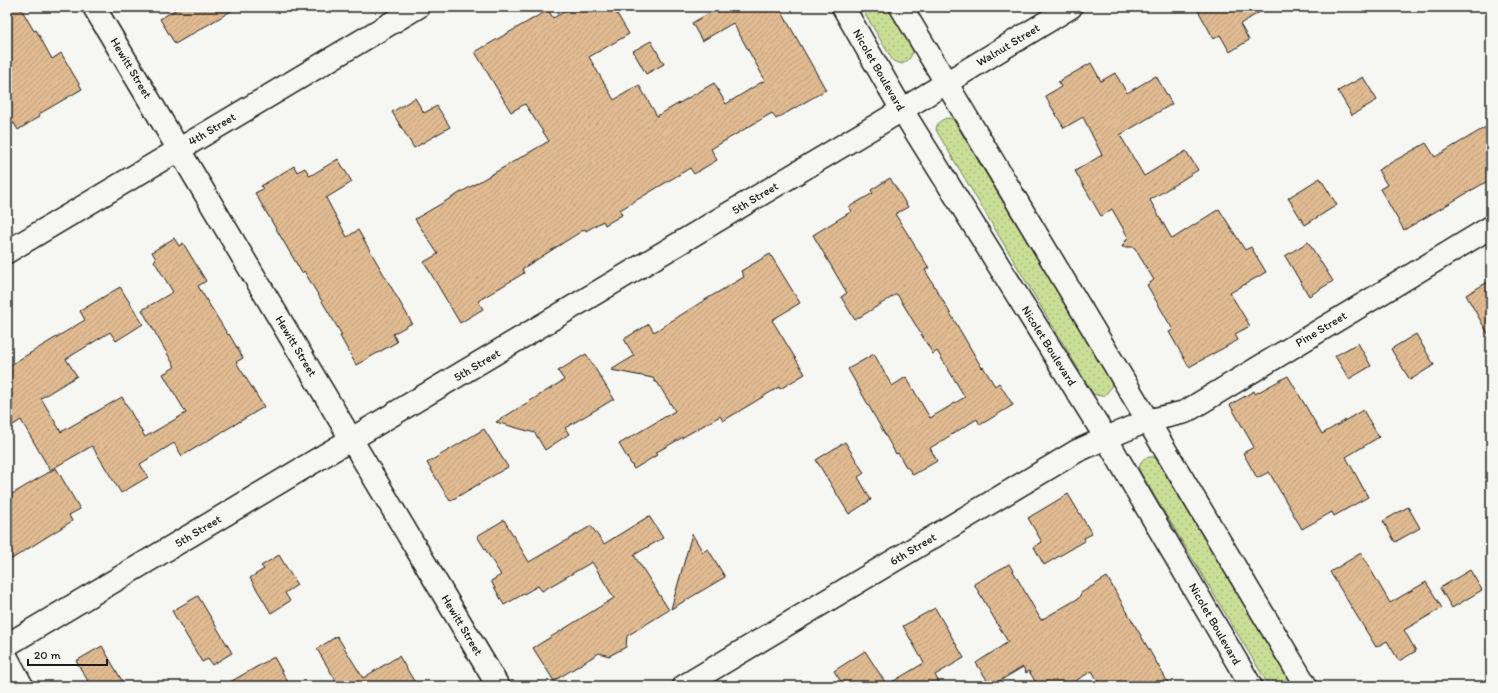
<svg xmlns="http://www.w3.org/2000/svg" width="1498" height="693" font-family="Itim,sans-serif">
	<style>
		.grass { fill: url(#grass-dots); stroke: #727e58 }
		.building { fill: url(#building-hatch); stroke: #1c1c1c }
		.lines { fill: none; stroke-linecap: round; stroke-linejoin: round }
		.minor-casing { stroke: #1c1c1c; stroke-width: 25 }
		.tertiary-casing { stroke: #1c1c1c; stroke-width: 25 }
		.minor { stroke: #f6f6f2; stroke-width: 22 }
		.tertiary { stroke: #f6f6f2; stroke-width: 22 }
		.labels { text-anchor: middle; stroke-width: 3.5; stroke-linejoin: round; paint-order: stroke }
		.street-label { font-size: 12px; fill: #1c1c1c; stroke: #f6f6f2 }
	</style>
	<defs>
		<pattern id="grass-dots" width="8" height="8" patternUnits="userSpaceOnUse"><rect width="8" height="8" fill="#c9df95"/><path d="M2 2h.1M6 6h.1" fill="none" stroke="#acbf80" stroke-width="1.8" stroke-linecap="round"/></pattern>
		<pattern id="building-hatch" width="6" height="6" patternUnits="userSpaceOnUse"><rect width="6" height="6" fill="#e1bb92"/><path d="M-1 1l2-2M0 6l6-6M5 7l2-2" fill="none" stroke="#c0a07d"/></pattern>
	</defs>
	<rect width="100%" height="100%" fill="#f6f6f2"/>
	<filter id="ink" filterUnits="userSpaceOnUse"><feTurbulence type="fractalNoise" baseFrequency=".025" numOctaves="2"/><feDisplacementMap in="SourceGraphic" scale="8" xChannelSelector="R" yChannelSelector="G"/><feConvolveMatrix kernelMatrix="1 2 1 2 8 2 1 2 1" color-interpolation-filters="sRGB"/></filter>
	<g filter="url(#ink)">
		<g class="grass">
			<path d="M861 7H888L913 49C912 57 909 60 902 64L893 61Z"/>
			<path d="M947 118 953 119 1112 383 1110 389 1105 395 1101 396 1093 394 936 130C937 123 940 120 947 118Z"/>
			<path d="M1149 457H1155L1293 686H1269L1139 470C1140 463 1142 458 1149 457Z"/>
		</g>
		<g class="building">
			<path d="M7 7H20L34 31 36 30 52 59 61 53 82 89 39 114 40 116 18 130 14 123 7 127Z"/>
			<path d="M180 7H238L175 44 160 19Z"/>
			<path d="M573 7H613L629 34 589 57 614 100 639 85 657 116 714 83 726 104 765 80 733 23 702 41 692 23 720 7H779L826 90 776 119 772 113 711 149 717 160 694 174 690 168 620 210 622 215 605 225 603 221 586 231 585 229 522 269 524 273 478 301 483 309 460 323 424 262 438 254 415 219 549 141 525 104 511 112 475 52 548 10 553 18Z"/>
			<path d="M1196 7H1268L1240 24 1249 40 1230 52 1220 35 1214 39Z"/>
			<path d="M651 41 664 64 646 74 633 51Z"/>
			<path d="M1091 63 1101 81 1115 73 1127 93 1156 76 1172 104 1120 135 1144 176 1186 151 1198 170 1150 200 1172 239 1219 209 1245 250 1251 247 1266 272 1230 293 1250 326 1235 334 1238 340 1189 367 1169 332 1173 330 1147 285 1154 280 1134 247H1122L1128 237 1112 209 1101 216 1075 171 1102 155 1083 117 1064 128 1045 96 1061 87 1058 82Z"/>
			<path d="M1363 77 1377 100 1352 115 1338 91Z"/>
			<path d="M415 98 424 113 437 106 450 127 414 148 392 112Z"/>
			<path d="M1491 124V179L1404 230 1380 189 1387 185 1378 170 1426 143 1435 157Z"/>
			<path d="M338 159 352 182 326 198 347 237 358 230 412 323 393 334 397 342 356 365 340 336 342 335 304 271 302 273 255 193 263 189 261 186 294 166 297 172 305 168 310 176Z"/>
			<path d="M890 178 908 207 895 214 929 268 925 270 982 368 983 367 995 386 999 383 1013 405 980 425 977 419 930 448 937 461 913 475 909 469 906 467 898 453 896 454 848 369 874 354 892 386 906 377 930 418 965 397 937 351 933 354 897 294 855 320 841 297 847 293 813 235 852 211 849 207 873 193 871 190Z"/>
			<path d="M1320 178 1337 205 1305 225 1288 198Z"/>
			<path d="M174 238 179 246 183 243 206 281 198 286 228 335 229 334 243 358 236 362 264 407 182 456 174 443 140 464 148 477 121 493 92 446 50 470 21 420 7 429V367L85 320 80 311 120 287 143 324 116 341 110 332 66 359 77 376 41 398 61 432 122 397 145 437 186 413 163 374 175 367 142 310 173 292 154 261 156 259 152 252Z"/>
			<path d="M1308 242 1333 281 1309 296 1285 256Z"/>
			<path d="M770 254 800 303 772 320 805 374 780 389 779 387 723 421 720 416 655 453 657 455 634 469 619 444 675 411 657 382H655L653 378 611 370 634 356 624 339 649 324 654 332 703 301 744 277 741 271Z"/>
			<path d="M1491 280V339L1466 295Z"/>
			<path d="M1416 334 1434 365 1410 380 1391 349Z"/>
			<path d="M1358 343 1371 366 1349 379 1335 356Z"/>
			<path d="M586 354 614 399 565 428 569 434 545 450 535 433 496 422 564 380 558 371Z"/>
			<path d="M1288 376 1322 434 1363 410 1379 437 1346 457 1368 497 1334 516 1332 512 1302 529 1269 472 1257 478 1243 453 1254 447 1230 405 1254 391 1255 394Z"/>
			<path d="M484 429 508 467 450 501 427 463Z"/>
			<path d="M845 442 864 473 858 477 871 500 849 514 816 460Z"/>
			<path d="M56 468 80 509 69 515 72 521 7 562V497Z"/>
			<path d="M1068 494 1092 534 1084 538 1085 541 1044 565 1034 547 1042 542 1028 518Z"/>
			<path d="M1408 507 1420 528 1395 542 1383 521Z"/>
			<path d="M649 516 663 538 634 555 669 610 627 636 626 647 609 656 599 653 554 681 533 648 614 598 592 562 542 591 538 586 504 605 491 581 501 575 477 536 504 520 529 562 591 526 604 544Z"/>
			<path d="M692 534 703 552 708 549 725 577 671 609Z"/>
			<path d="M1361 553 1390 603 1426 582 1442 608 1404 630 1416 651 1399 661 1387 641 1376 647 1330 572Z"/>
			<path d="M279 555 297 585 285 593 290 601 271 613 250 578 264 569 261 566Z"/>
			<path d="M1009 564 1041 620 1079 598 1081 593 1107 577 1170 686H1101L1092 671 1067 686H1038L1029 671 1026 673 1023 667 991 686 976 663 1008 642 974 584Z"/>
			<path d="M1470 570 1482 590 1452 608 1440 588Z"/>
			<path d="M198 596 232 653 212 665 208 659 202 662 172 611Z"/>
			<path d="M935 608 964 658 935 675 941 686H844L834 671 865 651 887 685 924 663 903 626Z"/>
			<path d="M337 636 363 678 399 656 417 686H339L317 649Z"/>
			<path d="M102 646 125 686H91L76 661Z"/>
			<path d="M274 657 290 686H223Z"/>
		</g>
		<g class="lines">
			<g class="minor-casing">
				<g id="minor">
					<path d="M94 7 498 686"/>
					<path d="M7 252 418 7"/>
					<path d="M7 645 882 122 1071 7"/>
					<path d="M7 658 22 686"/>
					<path d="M684 686 1077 451 1106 438 1147 421 1185 412 1491 227"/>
				</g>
			</g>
			<g class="tertiary-casing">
				<g id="tertiary">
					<path d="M843 7 902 110 1106 438 1251 686"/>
					<path d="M901 7 1306 686"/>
				</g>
			</g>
			<use href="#minor" class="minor"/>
			<use href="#tertiary" class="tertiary"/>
		</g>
	</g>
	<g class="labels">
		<g class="street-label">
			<text transform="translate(1008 45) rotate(-31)" y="4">Walnut Street</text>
			<text transform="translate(131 68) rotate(59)" y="4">Hewitt Street</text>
			<text transform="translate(879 70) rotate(60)" y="4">Nicolet Boulevard</text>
			<text transform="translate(212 129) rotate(-31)" y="4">4th Street</text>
			<text transform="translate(755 198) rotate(-31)" y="4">5th Street</text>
			<text transform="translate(1321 329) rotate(-31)" y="4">Pine Street</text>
			<text transform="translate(296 346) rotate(59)" y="4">Hewitt Street</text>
			<text transform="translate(1049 346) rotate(58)" y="4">Nicolet Boulevard</text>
			<text transform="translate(477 365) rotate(-31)" y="4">5th Street</text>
			<text transform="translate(198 531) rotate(-31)" y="4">5th Street</text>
			<text transform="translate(913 549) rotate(-31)" y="4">6th Street</text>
			<text transform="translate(1215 624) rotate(60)" y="4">Nicolet Boulevard</text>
			<text transform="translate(462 625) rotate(59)" y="4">Hewitt Street</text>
		</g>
	</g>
	<rect width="1498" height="693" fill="none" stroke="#f6f6f2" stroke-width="24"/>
	<rect x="12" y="12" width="1474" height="669" fill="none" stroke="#1c1c1c" stroke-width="1.5" filter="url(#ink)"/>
	<path d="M28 659v6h79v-6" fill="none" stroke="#1c1c1c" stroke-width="2"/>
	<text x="34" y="659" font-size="12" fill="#1c1c1c" stroke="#f6f6f2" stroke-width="3" paint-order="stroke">20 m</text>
</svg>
